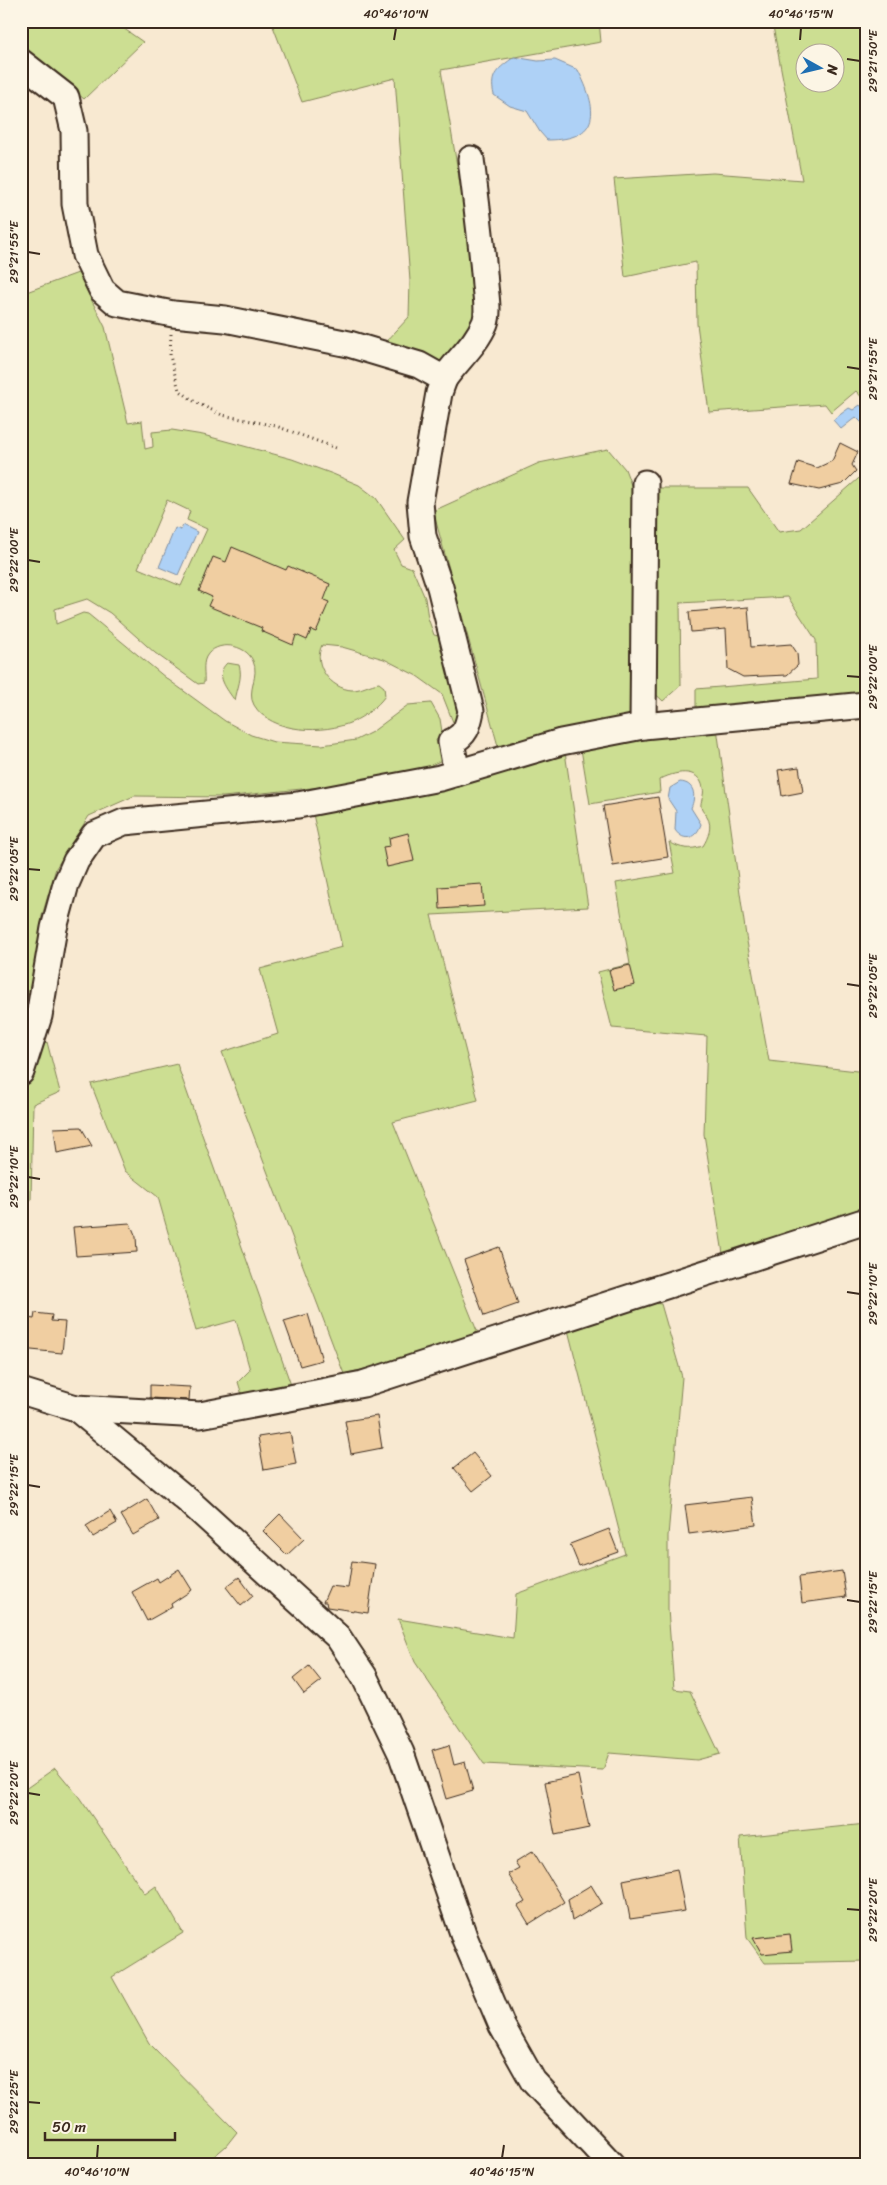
<svg xmlns="http://www.w3.org/2000/svg" width="887" height="2185" font-family="Sriracha,sans-serif">
	<style>
		.green { fill: #ccde92; stroke: #848458; fill-rule: evenodd }
		.water { fill: #aed1f6; stroke: #808ea0 }
		.building { fill: #f0cea1; stroke: #3b2a1e }
		.lines { fill: none; stroke-linecap: round; stroke-linejoin: round }
		.minor-casing { stroke: #3b2a1e; stroke-width: 29 }
		.path { stroke: #3b2a1e; stroke-width: 3; stroke-dasharray: 1 4; stroke-linecap: butt }
		.minor { stroke: #fcf5e5; stroke-width: 25 }
		.ticks { fill: none; stroke: #3b2a1e; stroke-width: 2 }
		.neatline { fill: none; stroke: #3b2a1e; stroke-width: 2 }
		.ticks-label { font-size: 12px; text-anchor: middle; fill: #3b2a1e }
	</style>
	<rect width="100%" height="100%" fill="#f8e9d1"/>
	<filter id="ink" filterUnits="userSpaceOnUse"><feTurbulence type="fractalNoise" baseFrequency=".02" numOctaves="2"/><feDisplacementMap in="SourceGraphic" scale="10" xChannelSelector="R" yChannelSelector="G"/><feConvolveMatrix kernelMatrix="1 2 1 2 8 2 1 2 1" color-interpolation-filters="sRGB"/></filter>
	<g filter="url(#ink)">
		<g class="green">
			<path d="M21 21H113L143 42 84 99 21 47Z"/>
			<path d="M271 21H599L601 42 441 70 479 297 478 325 447 361 429 360 385 343 409 317 410 281 395 78 302 102Z"/>
			<path d="M772 21H866V402L856 391 831 412 825 404 709 412 697 324 696 262 625 277 614 179 713 173 802 180ZM804 52H834V82H804Z"/>
			<path d="M78 273 105 327 128 423 142 421 145 449 153 447 152 432 172 430 203 435 292 459 333 474 359 485 376 498 405 540 394 550 401 564 412 568 425 598 428 618 434 635 439 636 463 719 453 722 442 694 417 676 384 659 342 647 322 645C312 665 331 689 352 690 362 690 370 684 379 683L384 687 385 696C377 707 365 716 352 722 325 734 271 734 254 705 246 691 260 676 253 661 246 644 216 639 206 657 202 665 205 675 204 683L198 684 155 653 110 613 87 599 55 609 56 624 83 613 88 614 166 678 225 721 251 735 274 742 322 745 356 740 372 732 408 705 431 703 440 719 443 738 436 740 442 760 427 767 331 786 223 797 134 796 89 816 56 868 42 916 34 971 21 1030V294ZM167 500 190 511 187 520 207 529 181 586 138 568Z"/>
			<path d="M608 449 625 469 637 501 638 599 630 717 498 746 433 511 539 463Z"/>
			<path d="M866 472V693L696 708V689L817 679 816 640 788 597 680 603 681 685 663 701 650 689V488H748L779 532 801 529Z"/>
			<path d="M227 663 239 665C243 677 237 688 235 701 227 689 214 675 227 663Z"/>
			<path d="M717 728 746 936 769 1061 866 1072V1211L724 1260 704 1134 707 1036 612 1028 598 972 630 964 616 883 675 873 669 842C681 849 690 850 703 846 708 838 713 826 707 817 705 813 702 812 701 807 700 801 705 795 703 788 699 766 673 772 659 780L660 792 590 804 581 749Z"/>
			<path d="M565 752 588 907 431 915 478 1100 393 1122 479 1336 405 1359 344 1374 222 1052 278 1034 260 969 342 947 313 814 407 798Z"/>
			<path d="M47 1042 60 1092 33 1104 31 1200 21 1201V1088C31 1073 33 1053 47 1042Z"/>
			<path d="M177 1064 292 1388 243 1398 238 1382 250 1370 236 1320 196 1331 158 1197 125 1171 91 1084Z"/>
			<path d="M645 1302 661 1304 682 1377 668 1536V1609L674 1689 690 1691 720 1754 697 1760 609 1753 603 1770 484 1764 415 1662 398 1619 513 1638 516 1594 625 1554 568 1330Z"/>
			<path d="M55 1768 79 1797 145 1894 156 1886 183 1933 112 1977 149 2043 237 2132 226 2146 205 2164H162L158 2158 152 2164H21V1792Z"/>
			<path d="M866 1824V1961L765 1963 747 1938 740 1837Z"/>
		</g>
		<g class="water">
			<path d="M514 57 538 61 555 60 578 70C598 109 602 140 547 140L540 132 527 111 510 106 494 95C489 74 498 69 514 57Z"/>
			<path d="M860 405 866 412V422L863 424 856 417 841 429 833 420 849 408 853 410Z"/>
			<path d="M183 525 197 532 178 575 159 567 175 528 181 530Z"/>
			<path d="M680 782C695 783 696 796 691 808L701 824C697 838 684 843 675 830L676 811 668 799 670 788Z"/>
		</g>
		<g class="building">
			<path d="M840 443 858 452 852 465 856 471 843 484 819 490 791 484 798 462 817 468 832 461Z"/>
			<path d="M232 547 286 570 288 566 330 584 324 600 329 602 316 632 311 630 307 640 296 635 293 645 261 631 262 628 208 606 212 597 199 591 213 557 226 562Z"/>
			<path d="M748 607 751 647 791 644 797 653 798 665 787 675 743 677 728 669 726 629 691 632 689 612Z"/>
			<path d="M799 767 803 792 782 796 778 770Z"/>
			<path d="M658 797 668 857 613 866 603 806Z"/>
			<path d="M408 833 414 861 387 867 383 847 390 846 389 838Z"/>
			<path d="M482 884 484 906 440 909 439 887Z"/>
			<path d="M630 965 635 985 614 990 609 970Z"/>
			<path d="M81 1127 92 1146 57 1153 54 1128Z"/>
			<path d="M130 1223 136 1237 137 1252 76 1256 73 1227Z"/>
			<path d="M499 1247 518 1304 484 1316 464 1260Z"/>
			<path d="M35 1313 52 1315 51 1321 65 1322 62 1353 21 1349V1317L34 1319Z"/>
			<path d="M308 1314 322 1360 300 1366 284 1321Z"/>
			<path d="M150 1385 190 1387 189 1400 150 1398Z"/>
			<path d="M377 1416 382 1448 351 1454 345 1421Z"/>
			<path d="M290 1432 296 1464 264 1470 258 1437Z"/>
			<path d="M473 1453 492 1476 473 1491 454 1468Z"/>
			<path d="M752 1497 756 1525 689 1534 685 1505Z"/>
			<path d="M147 1499 159 1520 133 1535 121 1515Z"/>
			<path d="M110 1511 117 1523 93 1537 86 1526Z"/>
			<path d="M280 1514 304 1539 287 1555 263 1531Z"/>
			<path d="M609 1529 618 1552 579 1566 570 1544Z"/>
			<path d="M352 1561 375 1564 368 1613 327 1607 326 1602H323L330 1586 348 1588Z"/>
			<path d="M179 1569 192 1590 171 1604 172 1607 147 1621 132 1592 157 1578 159 1582Z"/>
			<path d="M842 1571 846 1597 802 1603 799 1577Z"/>
			<path d="M239 1577 253 1596 241 1606 226 1587Z"/>
			<path d="M309 1666 321 1681 304 1694 293 1679Z"/>
			<path d="M449 1745 454 1765 465 1762 473 1791 446 1799 432 1750Z"/>
			<path d="M578 1775 589 1828 555 1835 545 1782Z"/>
			<path d="M533 1851 564 1902 529 1924 518 1906 525 1902 508 1874 519 1868 515 1862Z"/>
			<path d="M677 1869 685 1911 630 1919 623 1880Z"/>
			<path d="M591 1885 602 1903 572 1921 568 1899Z"/>
			<path d="M790 1934 792 1951 762 1954 753 1938Z"/>
		</g>
		<g class="lines">
			<g class="minor-casing">
				<g id="minor">
					<path d="M21 62 66 97 74 131 75 204 85 255 102 290 117 303 173 314 225 319 349 344 419 365 444 379 439 393 420 502 423 536 440 587 471 711C468 726 466 735 451 742L457 773"/>
					<path d="M444 379C457 360 476 345 485 323 489 313 486 296 485 285 482 243 476 201 471 159"/>
					<path d="M643 726 645 483"/>
					<path d="M21 1072 39 1016 54 928 66 884 76 861 94 835 124 822 298 805 440 778 561 742 643 726 866 705"/>
					<path d="M21 1391 76 1408 200 1415 363 1384 866 1221"/>
					<path d="M76 1408 192 1504 338 1637 364 1676 401 1753 465 1939 502 2026 533 2081 611 2164"/>
				</g>
			</g>
			<path class="path" d="M171 334 170 356 179 390 195 402 222 415 276 426 336 448"/>
			<use href="#minor" class="minor"/>
		</g>
	</g>
	<path class="ticks" d="M394 40 396 28M800 40 801 28M847 59 860 61M28 252 40 254M847 367 860 369M28 560 40 562M847 676 860 677M28 869 40 870M847 984 860 986M28 1177 40 1179M847 1292 860 1294M28 1485 40 1487M847 1600 860 1602M28 1793 40 1795M847 1909 860 1910M28 2102 40 2103M97 2158 98 2145M502 2158 504 2145"/>
	<rect width="887" height="2185" fill="none" stroke="#fcf5e5" stroke-width="55"/>
	<g transform="translate(820 68) rotate(98)"><circle r="24" fill="#fcf5e5" stroke="#afa495"/>
	<path d="M0-4L9 19L0 12L-9 19Z" fill="#1f6fb2"/>
	<text y="-8" font-size="14" font-weight="bold" text-anchor="middle" fill="#3b2a1e">N</text>
	</g>
	<path d="M45 2132v8h130v-8" fill="none" stroke="#3b2a1e" stroke-width="2.5"/>
	<text x="52" y="2132" font-size="15" fill="#3b2a1e" stroke="#fcf5e5" stroke-width="4" paint-order="stroke">50 m</text>
	<rect x="28" y="28" width="832" height="2130" class="neatline"/>
	<g class="ticks-label">
		<text x="396" y="18">40°46'10"N</text>
		<text x="801" y="18">40°46'15"N</text>
		<text transform="translate(873 61) rotate(-90)" y="4">29°21'50"E</text>
		<text transform="translate(14 252) rotate(-90)" y="4">29°21'55"E</text>
		<text transform="translate(873 369) rotate(-90)" y="4">29°21'55"E</text>
		<text transform="translate(14 560) rotate(-90)" y="4">29°22'00"E</text>
		<text transform="translate(873 677) rotate(-90)" y="4">29°22'00"E</text>
		<text transform="translate(14 869) rotate(-90)" y="4">29°22'05"E</text>
		<text transform="translate(873 986) rotate(-90)" y="4">29°22'05"E</text>
		<text transform="translate(14 1177) rotate(-90)" y="4">29°22'10"E</text>
		<text transform="translate(873 1294) rotate(-90)" y="4">29°22'10"E</text>
		<text transform="translate(14 1485) rotate(-90)" y="4">29°22'15"E</text>
		<text transform="translate(873 1602) rotate(-90)" y="4">29°22'15"E</text>
		<text transform="translate(14 1793) rotate(-90)" y="4">29°22'20"E</text>
		<text transform="translate(873 1910) rotate(-90)" y="4">29°22'20"E</text>
		<text transform="translate(14 2102) rotate(-90)" y="4">29°22'25"E</text>
		<text x="97" y="2176">40°46'10"N</text>
		<text x="502" y="2176">40°46'15"N</text>
	</g>
</svg>
